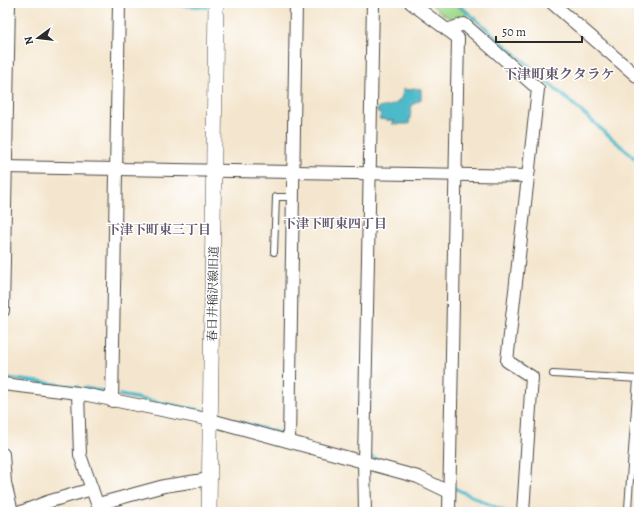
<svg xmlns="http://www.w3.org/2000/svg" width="642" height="515" font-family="Alegreya,'Noto Serif JP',serif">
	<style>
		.green { fill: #9fd98b; stroke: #65825b }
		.water { fill: #4ebaca; stroke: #3c727a }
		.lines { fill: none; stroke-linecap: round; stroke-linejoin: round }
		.stream { stroke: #4ebaca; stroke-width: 3.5 }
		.service-casing { stroke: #494743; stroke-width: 8 }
		.minor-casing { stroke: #494743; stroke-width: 14 }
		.tertiary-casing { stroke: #494743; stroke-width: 16 }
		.service { stroke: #fff; stroke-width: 6 }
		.minor { stroke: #fff; stroke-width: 12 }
		.tertiary { stroke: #fff; stroke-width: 15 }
		.labels { text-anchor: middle; stroke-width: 3; stroke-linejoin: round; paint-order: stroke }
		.street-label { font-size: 12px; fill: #2b2b2b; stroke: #fff }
		.neighbourhood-label { font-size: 13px; font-weight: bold; fill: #63576b; stroke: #fff }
		.quarter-label { font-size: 14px; font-weight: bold; fill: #63576b; stroke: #fff }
	</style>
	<rect width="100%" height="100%" fill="#fff"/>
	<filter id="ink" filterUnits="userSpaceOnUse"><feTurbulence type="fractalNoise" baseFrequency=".025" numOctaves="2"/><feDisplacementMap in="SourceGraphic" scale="8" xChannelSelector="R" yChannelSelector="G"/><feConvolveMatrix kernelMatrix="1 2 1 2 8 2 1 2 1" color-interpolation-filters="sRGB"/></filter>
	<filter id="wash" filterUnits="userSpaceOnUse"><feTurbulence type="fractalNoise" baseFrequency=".012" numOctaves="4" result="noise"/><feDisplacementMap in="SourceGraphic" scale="16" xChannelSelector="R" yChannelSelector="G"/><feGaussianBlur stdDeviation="0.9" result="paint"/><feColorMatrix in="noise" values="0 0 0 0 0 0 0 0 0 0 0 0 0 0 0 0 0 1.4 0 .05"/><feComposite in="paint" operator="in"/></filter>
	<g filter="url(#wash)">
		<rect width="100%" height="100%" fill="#f4e6ce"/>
		<path class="green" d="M430 3H453L467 14C454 27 440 12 430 3Z"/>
		<path class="water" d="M412 88 421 89V100L412 105 409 124H392L394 121 379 119 381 114 377 112V108C390 106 402 106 403 89L411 90Z"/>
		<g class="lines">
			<g class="stream">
				<path d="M156 3 207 7"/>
				<path d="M457 3 639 162"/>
				<path d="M6 378 78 387"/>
				<path d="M84 388 107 392"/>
				<path d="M120 395 203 411"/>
				<path d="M218 416 283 434"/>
				<path d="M370 457 395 465"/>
				<path d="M454 488 506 512"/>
			</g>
		</g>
	</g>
	<g filter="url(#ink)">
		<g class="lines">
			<g class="service-casing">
				<g id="service">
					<path d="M274 252 276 197H293"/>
					<path d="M553 374 639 379"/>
					<path d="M628 508 637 379"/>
				</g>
			</g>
			<g class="minor-casing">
				<g id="minor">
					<path d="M411 3 458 38 449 512"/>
					<path d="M552 3 639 78"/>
					<path d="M447 30 464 24 538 89 507 361 532 377 523 512"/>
					<path d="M3 167 528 176"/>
					<path d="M3 311 9 3"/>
					<path d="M3 384 78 393 211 420 418 477 449 492"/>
					<path d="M78 393 80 455 100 512"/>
					<path d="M112 401 119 3"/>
					<path d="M289 441 296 3"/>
					<path d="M3 454 5 483 12 512"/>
					<path d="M98 504 164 486 210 479"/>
					<path d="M21 512 47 502 92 489"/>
					<path d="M365 512 364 462 373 3"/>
				</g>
			</g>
			<g class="tertiary-casing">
				<path id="tertiary" d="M209 512 216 3"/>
			</g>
			<use href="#service" class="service"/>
			<use href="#minor" class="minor"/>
			<use href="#tertiary" class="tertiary"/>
		</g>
	</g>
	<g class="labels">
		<g class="street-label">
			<text transform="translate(213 294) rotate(-89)" y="4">春日井稲沢線旧道</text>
		</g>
		<g class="neighbourhood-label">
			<text x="335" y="228">下津下町東四丁目</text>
			<text x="159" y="234">下津下町東三丁目</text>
		</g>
		<g class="quarter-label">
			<text x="559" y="79">下津町東クタラケ</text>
		</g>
	</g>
	<rect width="642" height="515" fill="none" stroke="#fff" stroke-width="16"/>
	<g transform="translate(38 38) rotate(255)" stroke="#ffffff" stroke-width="3" paint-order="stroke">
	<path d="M0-3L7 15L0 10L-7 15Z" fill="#2b2b2b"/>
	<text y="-6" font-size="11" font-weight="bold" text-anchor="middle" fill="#2b2b2b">N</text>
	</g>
	<path d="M496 36v6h86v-6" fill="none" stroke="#2b2b2b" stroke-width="2"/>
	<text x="502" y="36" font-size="12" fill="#2b2b2b" stroke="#ffffff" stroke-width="3" paint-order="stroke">50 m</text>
</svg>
